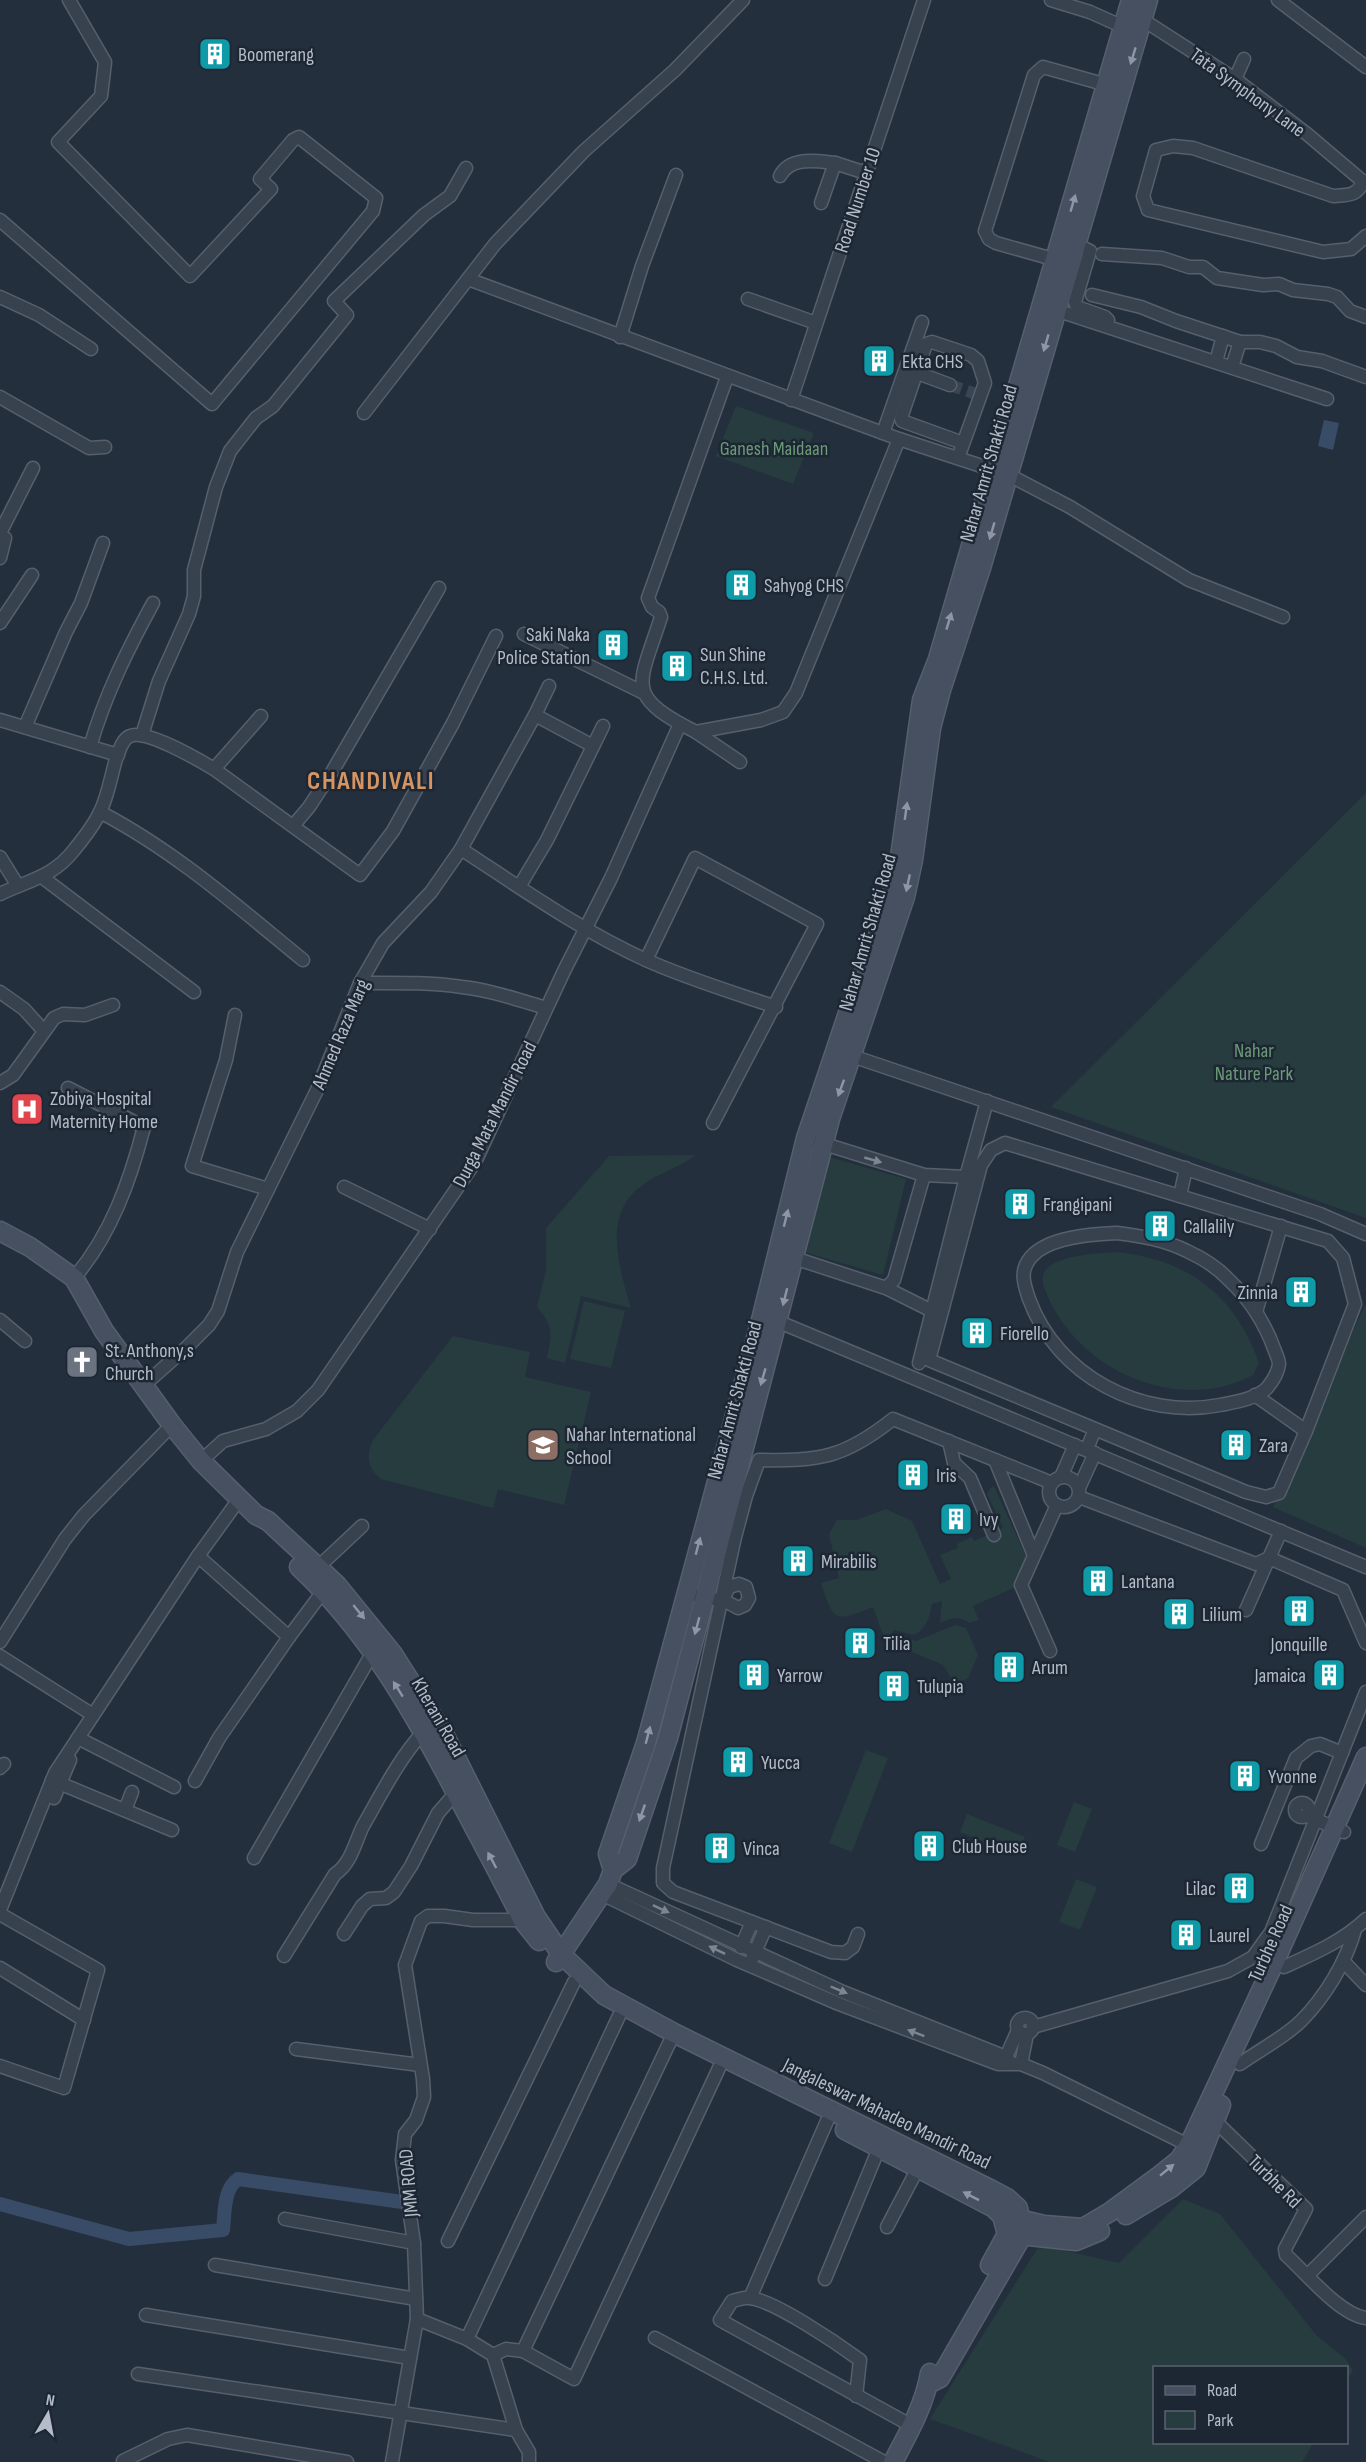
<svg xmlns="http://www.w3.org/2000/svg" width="1366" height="2462" font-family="'Sofia Sans Condensed',sans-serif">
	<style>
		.green { fill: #263c3f }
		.water { fill: #394c67 }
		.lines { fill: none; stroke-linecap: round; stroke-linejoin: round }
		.canal { stroke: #394c67; stroke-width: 14 }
		.street-tunnel { stroke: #3a4453; stroke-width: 12; stroke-dasharray: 12 6; stroke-linecap: butt }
		.street-casing { stroke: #565f6c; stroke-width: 15 }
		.secondary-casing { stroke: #565f6c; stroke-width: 21 }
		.street { stroke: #38414e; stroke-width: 12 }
		.secondary { stroke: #465061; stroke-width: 18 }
		.oneway { fill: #8e96a5 }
		.oneway2 { fill: #7c8592 }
		.labels { text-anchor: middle; stroke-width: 5; stroke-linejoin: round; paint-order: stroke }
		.poi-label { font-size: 20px; fill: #b4bcc9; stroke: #1d2633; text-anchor: start }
		.street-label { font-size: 20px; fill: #b4bcc9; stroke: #1d2633 }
		.park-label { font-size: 20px; fill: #6b9a76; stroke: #1d2633 }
		.district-label { font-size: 26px; font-weight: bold; letter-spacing: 1.5px; fill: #d59563; stroke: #1d2633 }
	</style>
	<rect width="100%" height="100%" fill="#242f3e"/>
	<g class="green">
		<path d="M736 406 814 433 793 484 716 456Z"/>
		<path d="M1366 793V1218L1051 1107Z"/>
		<path d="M696 1155C680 1167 661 1172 644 1184 601 1213 619 1267 631 1308L581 1296 565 1363 547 1358C552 1332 554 1327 537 1307L546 1271V1228L609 1156Z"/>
		<path d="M822 1155 906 1179 883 1275 800 1251Z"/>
		<path d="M1116 1252C1188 1259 1235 1295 1259 1363L1253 1375C1182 1413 1089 1375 1053 1307 1049 1298 1039 1282 1044 1273 1052 1255 1100 1253 1116 1252Z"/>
		<path d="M584 1301 625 1311 611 1368 570 1359Z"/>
		<path d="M1366 1303V1548L1273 1507Z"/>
		<path d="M453 1336 530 1352 525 1377 591 1392 564 1505 498 1489 493 1508 381 1479C367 1468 366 1456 373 1440Z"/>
		<path d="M992 1486 995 1488 1026 1556 1014 1588 973 1606 979 1620 969 1623C959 1615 951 1618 940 1623L942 1601 932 1604C929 1618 928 1627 914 1635L894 1630 886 1643 873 1607C835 1622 834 1623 821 1583L839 1578 829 1534 837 1520H856L886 1509 912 1521 940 1584 951 1579 940 1555 958 1548 957 1544 972 1537 974 1541 1003 1528 987 1494Z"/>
		<path d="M955 1625 966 1628 978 1655 968 1678 960 1682 953 1681 943 1665 900 1647 896 1639 897 1636 916 1641Z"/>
		<path d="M866 1750 888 1758 852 1852 829 1843Z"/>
		<path d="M1074 1802 1092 1809 1075 1852 1057 1845Z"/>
		<path d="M967 1814 1025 1837 1018 1855 960 1832Z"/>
		<path d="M1076 1879 1097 1887 1080 1930 1059 1922Z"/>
		<path d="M1183 2199 1220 2214 1317 2336 1345 2358 1353 2370 1347 2381 1346 2368H1154V2442L1313 2443 1302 2462H1050L930 2419 1037 2249 1049 2247 1119 2263Z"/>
	</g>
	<path class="water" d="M1324 420 1339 423 1333 450 1318 446Z"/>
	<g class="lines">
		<path class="canal" d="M0 2204 129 2239 223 2230C225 2214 223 2189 238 2179L402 2202"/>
		<path class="street-tunnel" d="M950 385 979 395"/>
		<g class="street-casing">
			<g id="street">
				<path d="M1051 0 1090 12 1128 29"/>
				<path d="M1278 0 1366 67"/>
				<path d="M1137 16 1235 79 1307 134 1366 184"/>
				<path d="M1235 79 1244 59"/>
				<path d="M780 176C790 156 816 161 835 163"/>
				<path d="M1363 181C1358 196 1348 195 1333 196L1193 148 1173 146 1156 150 1143 196 1148 210 1323 252 1351 249 1366 236"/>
				<path d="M821 203 835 163 866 173"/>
				<path d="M0 220 212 404 373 211 376 198 299 137 293 140 260 179 271 189 190 276 58 142 101 96 105 62 69 0"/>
				<path d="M1076 244 1090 251 1075 302 1077 307 1105 317 1108 320 1106 326"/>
				<path d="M1102 254 1162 258 1189 267H1203L1217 278 1263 285 1279 284 1293 290 1328 294 1337 297 1350 311 1366 317"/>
				<path d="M1060 261 996 243 989 239 985 231 1034 75 1043 67 1114 87"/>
				<path d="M468 279 899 439 1009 475 1070 507 1189 580 1283 617"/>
				<path d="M1092 295 1141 307 1176 321 1240 342H1260L1276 346 1297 357 1322 361 1366 377"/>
				<path d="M0 297 39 315 91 349"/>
				<path d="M748 299 816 323"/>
				<path d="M1050 308 1327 399"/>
				<path d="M620 337 642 266 676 175"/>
				<path d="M1216 362 1223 336"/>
				<path d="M1232 367 1240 342"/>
				<path d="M912 371 950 385"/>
				<path d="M727 377 648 598 652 607 659 612 661 617C639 686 623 695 696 732L761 720 783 712 796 693 899 439"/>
				<path d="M0 397 89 448 105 447"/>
				<path d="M791 400 924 0"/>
				<path d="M364 413 495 244 584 151 675 70 743 0"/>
				<path d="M883 433 922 322"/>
				<path d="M958 458 985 383 978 361 971 355 932 342 926 344 901 418 902 421 963 443"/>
				<path d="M0 533 33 468"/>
				<path d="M0 536 5 538 0 558"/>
				<path d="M0 623 32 575"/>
				<path d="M524 634 642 692"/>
				<path d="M535 715 593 746"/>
				<path d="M0 720 118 755"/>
				<path d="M25 727 66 632 81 603 103 543"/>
				<path d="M696 732 740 762"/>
				<path d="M142 735 159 681 189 614 194 596V570L216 487 230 451 256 418 273 406 347 315 334 301 424 215 450 196 466 168"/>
				<path d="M90 747C105 695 127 651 153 603"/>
				<path d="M214 769 261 716"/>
				<path d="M100 812C175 851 238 907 303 960"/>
				<path d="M293 826 309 807 332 772 439 588"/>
				<path d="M461 849C521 888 580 930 646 960 688 979 732 992 776 1007"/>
				<path d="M0 857 18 886"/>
				<path d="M42 877 194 992"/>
				<path d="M519 887 547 840 603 726"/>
				<path d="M0 894C29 880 53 877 74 850 83 839 94 825 100 812 108 796 111 776 116 759 119 752 122 739 130 736 146 729 199 760 214 769L360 875 393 831 453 723 496 636"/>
				<path d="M646 960 695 858 817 924 713 1123"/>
				<path d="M360 983C394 983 428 982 462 987 490 990 519 1000 546 1008"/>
				<path d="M0 992 24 1009 43 1030"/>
				<path d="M235 1015 226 1060 192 1166 268 1189"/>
				<path d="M846 1054 1320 1214 1366 1234"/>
				<path d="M0 1083 13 1075 54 1018 63 1014 85 1015 113 1005"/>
				<path d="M68 1088 144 1127C130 1181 111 1235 74 1278"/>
				<path d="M818 1142 924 1175 966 1177 987 1101"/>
				<path d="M344 1187 430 1229"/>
				<path d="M1180 1196 1186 1168"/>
				<path d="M1117 1233C1141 1236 1165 1240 1187 1251 1202 1258 1217 1267 1228 1279 1250 1299 1265 1323 1275 1351 1276 1354 1279 1360 1279 1364 1278 1372 1272 1382 1267 1388 1256 1399 1235 1402 1220 1405 1142 1420 1057 1376 1029 1299 1024 1284 1019 1271 1031 1257 1048 1237 1092 1234 1117 1233Z"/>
				<path d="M788 1256 886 1288 932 1311"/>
				<path d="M886 1288 894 1280 924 1175"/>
				<path d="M1256 1312 1281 1226"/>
				<path d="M772 1319 1366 1567"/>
				<path d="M0 1320 25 1341"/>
				<path d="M919 1363 966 1177"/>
				<path d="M143 1386 187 1347 209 1325 218 1311 237 1252 317 1090 360 983 383 943 431 892 461 849 535 715 549 686"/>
				<path d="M1255 1395 1306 1431"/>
				<path d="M949 1441 954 1463 970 1478 994 1535"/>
				<path d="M1087 1449 1095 1429 1246 1492 1266 1497 1279 1493 1306 1431 1355 1304 1343 1258 1328 1241 1005 1143 991 1150 981 1165 929 1360 1095 1429"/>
				<path d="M995 1460 1033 1553"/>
				<path d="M201 1461 223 1441 266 1429 297 1411 318 1390 475 1162 564 971 611 878 680 724"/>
				<circle cx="1064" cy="1492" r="15"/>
				<path d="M1061 1477 1075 1445"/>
				<path d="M1079 1488 1095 1453"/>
				<path d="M1079 1497 1256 1564 1269 1558 1343 1590 1366 1643"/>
				<path d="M198 1556 289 1637"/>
				<path d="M314 1571 362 1526"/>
				<path d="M686 1593 727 1602 738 1608 745 1605 749 1598 746 1587 739 1584 729 1587 725 1595"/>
				<path d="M1246 1610 1281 1531"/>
				<path d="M0 1642 65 1539 84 1515 172 1425"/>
				<path d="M1050 1651 1021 1585 1057 1505"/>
				<path d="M0 1656 93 1715"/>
				<path d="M78 1738 174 1787"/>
				<path d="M0 1768 4 1764"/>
				<path d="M52 1780 172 1830"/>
				<path d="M195 1781 219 1738 289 1637 327 1586"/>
				<path d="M54 1798 70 1760"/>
				<circle cx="1302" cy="1810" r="7"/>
				<path d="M125 1810 132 1792"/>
				<path d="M1308 1816 1344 1832"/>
				<path d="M1261 1844 1296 1758 1311 1746 1320 1744 1342 1753"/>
				<path d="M254 1858 373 1652"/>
				<path d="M608 1884 843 1992 1006 2057 1011 2063"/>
				<path d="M602 1894 737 1960 839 2004 998 2064H1021L1043 2073 1194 2148"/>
				<path d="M0 1910 55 1773 198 1556 240 1498"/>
				<path d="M0 1914 98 1970 64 2088 0 2066"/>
				<path d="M344 1934 362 1906 370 1899 386 1898 394 1892 411 1866 438 1813 460 1788"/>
				<path d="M858 1934 853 1947 845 1953 831 1952 673 1892 663 1883V1868L735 1537 746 1496 759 1460C820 1461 844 1458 893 1419L1052 1483"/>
				<path d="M741 1947 752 1922"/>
				<path d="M284 1956 335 1874C351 1864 355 1842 363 1826 379 1798 404 1749 428 1728"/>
				<path d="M752 1959 766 1927"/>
				<path d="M1343 1961 1366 1985"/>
				<path d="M1284 1967C1313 1954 1343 1941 1366 1919"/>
				<path d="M0 1968 84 2020"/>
				<circle cx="1025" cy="2026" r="8"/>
				<path d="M1033 2027 1228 1971 1253 1957 1271 1932 1366 1692"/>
				<path d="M296 2049 420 2065"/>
				<path d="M1006 2057 1018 2030"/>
				<path d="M1021 2064 1027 2034"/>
				<path d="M1240 2064C1258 2051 1285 2037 1301 2021 1325 1997 1346 1962 1355 1930"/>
				<path d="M1214 2120 1306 2209 1285 2249 1286 2255C1306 2273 1340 2315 1366 2318"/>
				<path d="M285 2219 414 2243"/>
				<path d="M887 2227 918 2168"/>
				<path d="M448 2241 574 1982"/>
				<path d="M215 2265 416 2299"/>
				<path d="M1308 2275 1366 2217"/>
				<path d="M825 2279 879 2148"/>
				<path d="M750 2298 827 2121"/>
				<path d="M146 2315 410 2358"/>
				<path d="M417 2319 467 2339 493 2355 516 2430 529 2452V2462"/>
				<path d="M655 2338 884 2462"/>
				<path d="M467 2339 619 2016"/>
				<path d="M523 2351 574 2379 719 2068"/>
				<path d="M493 2355 506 2349 523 2351 674 2033"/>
				<path d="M138 2374 516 2430"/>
				<path d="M856 2396 860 2360C838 2344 775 2301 750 2298 745 2297 737 2300 732 2301L720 2320 912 2426"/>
				<path d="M123 2461 168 2439 187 2435 347 2462"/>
				<path d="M392 2462 417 2319 414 2243 402 2160 405 2134 416 2120 424 2097 423 2079 405 1965 421 1921 428 1916H444L473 1920H527"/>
			</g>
		</g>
		<g class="secondary-casing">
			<g id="secondary">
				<path d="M0 1231 30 1247 74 1278 104 1331 172 1425 201 1461 256 1515 268 1521 337 1585 393 1654 445 1736 536 1917 561 1954 604 1995 674 2033 992 2190 1007 2198 1018 2208 1022 2236 940 2378 928 2384"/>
				<path d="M299 1567C367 1630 413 1711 455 1791 478 1835 501 1877 523 1921L539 1941"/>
				<path d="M613 1870 608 1854 646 1743 762 1316 806 1138 849 1010 887 913 900 857 922 700 938 659 966 563 1131 0"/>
				<path d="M556 1962 608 1884 613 1870 627 1859 668 1738 830 1119 905 897 913 860 931 728 941 690 981 568 1148 0"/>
				<path d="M845 2130 994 2208 1002 2216 1007 2234 990 2265"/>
				<path d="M1126 2215 1171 2188 1196 2168 1221 2105"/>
				<path d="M1010 2217 1044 2225 1083 2228 1110 2212 1159 2176 1179 2160 1189 2145 1275 1961 1366 1757"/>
				<path d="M1010 2234 1076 2241 1100 2231"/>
				<path d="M893 2462C908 2434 925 2404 930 2373"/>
			</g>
		</g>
		<use href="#street" class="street"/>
		<use href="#secondary" class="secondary"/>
	</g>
	<defs><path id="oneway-solid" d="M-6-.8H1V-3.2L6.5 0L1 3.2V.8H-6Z" transform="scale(1.5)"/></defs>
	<g class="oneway">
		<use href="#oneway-solid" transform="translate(1133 56) rotate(107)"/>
		<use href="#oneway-solid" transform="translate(1073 203) rotate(-74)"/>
		<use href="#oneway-solid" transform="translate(1046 343) rotate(106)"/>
		<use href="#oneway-solid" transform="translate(992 531) rotate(106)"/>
		<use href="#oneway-solid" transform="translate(949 621) rotate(-73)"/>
		<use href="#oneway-solid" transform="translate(906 811) rotate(-82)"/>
		<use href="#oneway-solid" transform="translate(908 883) rotate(102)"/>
		<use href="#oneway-solid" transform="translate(841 1088) rotate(110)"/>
		<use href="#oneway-solid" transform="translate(786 1218) rotate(-76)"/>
		<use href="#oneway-solid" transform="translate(785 1297) rotate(104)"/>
		<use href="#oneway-solid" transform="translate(763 1377) rotate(106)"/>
		<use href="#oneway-solid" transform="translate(698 1546) rotate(-75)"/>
		<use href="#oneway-solid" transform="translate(359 1612) rotate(51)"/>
		<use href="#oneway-solid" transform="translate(697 1626) rotate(105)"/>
		<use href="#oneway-solid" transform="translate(398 1689) rotate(-122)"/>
		<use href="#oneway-solid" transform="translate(648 1735) rotate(-75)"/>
		<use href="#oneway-solid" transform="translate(642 1813) rotate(109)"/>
		<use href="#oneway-solid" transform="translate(492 1860) rotate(-118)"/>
		<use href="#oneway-solid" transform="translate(1167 2170) rotate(-39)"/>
		<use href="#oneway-solid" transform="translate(971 2196) rotate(-153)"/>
	</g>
	<g class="oneway2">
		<use href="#oneway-solid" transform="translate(873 1160) rotate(16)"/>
		<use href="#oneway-solid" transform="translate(661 1909) rotate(25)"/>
		<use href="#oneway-solid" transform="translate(717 1950) rotate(-154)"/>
		<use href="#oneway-solid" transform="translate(839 1990) rotate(23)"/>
		<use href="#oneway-solid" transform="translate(916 2033) rotate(-159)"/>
	</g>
	<defs>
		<g id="building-square" transform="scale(1.725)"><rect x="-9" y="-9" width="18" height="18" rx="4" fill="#0f9aa8" stroke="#1d2633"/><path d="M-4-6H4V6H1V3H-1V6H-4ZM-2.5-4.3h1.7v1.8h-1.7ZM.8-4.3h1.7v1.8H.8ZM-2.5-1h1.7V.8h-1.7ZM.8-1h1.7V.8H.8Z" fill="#fff"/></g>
		<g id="hospital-square" transform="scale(1.725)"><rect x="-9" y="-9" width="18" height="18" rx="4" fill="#e0444e" stroke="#1d2633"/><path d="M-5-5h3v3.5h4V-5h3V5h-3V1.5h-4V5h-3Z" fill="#fff"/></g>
		<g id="church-square" transform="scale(1.725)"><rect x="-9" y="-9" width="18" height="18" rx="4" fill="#6b7280" stroke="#1d2633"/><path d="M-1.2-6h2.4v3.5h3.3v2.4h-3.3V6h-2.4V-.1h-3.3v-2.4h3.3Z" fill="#fff"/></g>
		<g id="school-square" transform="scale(1.725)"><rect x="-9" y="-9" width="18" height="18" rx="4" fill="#8d6e63" stroke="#1d2633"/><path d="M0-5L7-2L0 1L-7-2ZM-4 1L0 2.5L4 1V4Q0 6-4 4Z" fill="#fff"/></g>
	</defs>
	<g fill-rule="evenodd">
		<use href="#building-square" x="215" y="54"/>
		<use href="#building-square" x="879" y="361"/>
		<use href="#building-square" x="741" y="585"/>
		<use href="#building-square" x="613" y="645"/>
		<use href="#building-square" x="677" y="666"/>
		<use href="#hospital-square" x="27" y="1109"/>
		<use href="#building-square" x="1020" y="1204"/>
		<use href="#building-square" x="1160" y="1226"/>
		<use href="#building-square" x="1301" y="1292"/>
		<use href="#building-square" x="977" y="1333"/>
		<use href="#church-square" x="82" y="1362"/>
		<use href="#school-square" x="543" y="1445"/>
		<use href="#building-square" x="1236" y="1445"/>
		<use href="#building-square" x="913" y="1475"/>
		<use href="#building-square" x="956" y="1519"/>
		<use href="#building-square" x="798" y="1561"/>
		<use href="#building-square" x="1098" y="1581"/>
		<use href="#building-square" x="1299" y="1611"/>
		<use href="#building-square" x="1179" y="1614"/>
		<use href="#building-square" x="860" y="1643"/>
		<use href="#building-square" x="1009" y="1667"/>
		<use href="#building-square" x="754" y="1675"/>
		<use href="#building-square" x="1329" y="1675"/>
		<use href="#building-square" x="894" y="1686"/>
		<use href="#building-square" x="738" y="1762"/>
		<use href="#building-square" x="1245" y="1776"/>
		<use href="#building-square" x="929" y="1846"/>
		<use href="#building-square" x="720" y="1848"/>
		<use href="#building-square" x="1239" y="1888"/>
		<use href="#building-square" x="1186" y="1935"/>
	</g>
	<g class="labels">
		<g class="poi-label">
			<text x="238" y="61">Boomerang</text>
			<text x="902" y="368">Ekta CHS</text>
			<text x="764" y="592">Sahyog CHS</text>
			<text x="590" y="641" text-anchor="end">Saki Naka<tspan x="590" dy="23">Police Station</tspan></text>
			<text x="700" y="661">Sun Shine<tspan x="700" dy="23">C.H.S. Ltd.</tspan></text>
			<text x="50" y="1105">Zobiya Hospital<tspan x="50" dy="23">Maternity Home</tspan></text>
			<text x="1043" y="1211">Frangipani</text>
			<text x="1183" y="1233">Callalily</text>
			<text x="1278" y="1299" text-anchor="end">Zinnia</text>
			<text x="1000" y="1340">Fiorello</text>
			<text x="105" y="1357">St. Anthony,s<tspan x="105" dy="23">Church</tspan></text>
			<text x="566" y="1441">Nahar International<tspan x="566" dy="23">School</tspan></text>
			<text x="1259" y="1452">Zara</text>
			<text x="936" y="1482">Iris</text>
			<text x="979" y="1526">Ivy</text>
			<text x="821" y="1568">Mirabilis</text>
			<text x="1121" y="1588">Lantana</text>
			<text x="1202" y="1621">Lilium</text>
			<text x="883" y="1650">Tilia</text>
			<text x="1299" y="1651" text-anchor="middle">Jonquille</text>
			<text x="1032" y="1674">Arum</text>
			<text x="777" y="1682">Yarrow</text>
			<text x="1306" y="1682" text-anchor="end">Jamaica</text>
			<text x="917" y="1693">Tulupia</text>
			<text x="761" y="1769">Yucca</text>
			<text x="1268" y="1783">Yvonne</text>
			<text x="952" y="1853">Club House</text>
			<text x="743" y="1855">Vinca</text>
			<text x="1216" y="1895" text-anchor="end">Lilac</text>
			<text x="1209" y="1942">Laurel</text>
		</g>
		<g class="street-label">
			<text transform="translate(1248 92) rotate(36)" y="7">Tata Symphony Lane</text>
			<text transform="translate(857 200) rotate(-72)" y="7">Road Number 10</text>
			<text transform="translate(988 463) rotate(-74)" y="7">Nahar Amrit Shakti Road</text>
			<text transform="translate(867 932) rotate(-74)" y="7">Nahar Amrit Shakti Road</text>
			<text transform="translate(340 1034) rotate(-67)" y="7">Ahmed Raza Marg</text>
			<text transform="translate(494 1114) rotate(-63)" y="7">Durga Mata Mandir Road</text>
			<text transform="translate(734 1400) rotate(-75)" y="7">Nahar Amrit Shakti Road</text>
			<text transform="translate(439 1717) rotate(60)" y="7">Kherani Road</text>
			<text transform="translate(1270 1943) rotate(-66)" y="7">Turbhe Road</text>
			<text transform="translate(887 2113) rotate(26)" y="7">Jangaleswar Mahadeo Mandir Road</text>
			<text transform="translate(1275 2181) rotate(45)" y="7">Turbhe Rd</text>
			<text transform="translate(408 2183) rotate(-95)" y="7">JMM ROAD</text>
		</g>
		<g class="park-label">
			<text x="774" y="455">Ganesh Maidaan</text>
			<text x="1254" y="1057">Nahar<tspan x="1254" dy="23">Nature Park</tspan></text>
		</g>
		<g class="district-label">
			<text x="371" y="789">CHANDIVALI</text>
		</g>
	</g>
	<rect x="1153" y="2366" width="195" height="78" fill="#1d2633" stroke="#59626f" stroke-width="1.5"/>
	<rect x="1165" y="2386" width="30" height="9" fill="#465061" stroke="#59626f" stroke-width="1.5"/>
	<text x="1207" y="2396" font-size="18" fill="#b4bcc9">Road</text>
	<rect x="1165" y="2411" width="30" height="18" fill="#263c3f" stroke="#59626f" stroke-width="1.5"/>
	<text x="1207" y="2426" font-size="18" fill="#b4bcc9">Park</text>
	<g transform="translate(48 2414) rotate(10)" stroke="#1d2633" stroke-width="4.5" paint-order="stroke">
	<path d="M0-4.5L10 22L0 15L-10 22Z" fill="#b4bcc9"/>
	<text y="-9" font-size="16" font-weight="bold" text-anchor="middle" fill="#b4bcc9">N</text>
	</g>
</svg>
